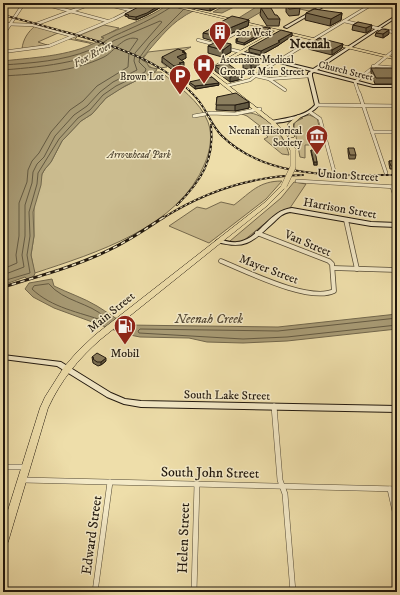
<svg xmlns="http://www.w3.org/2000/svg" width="400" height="595" font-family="'IM FELL DW Pica',serif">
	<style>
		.green { fill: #cbbc8f; stroke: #766a4e }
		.water { fill: #a89b75; stroke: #72674c }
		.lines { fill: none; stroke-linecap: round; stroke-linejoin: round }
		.shore { stroke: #645a42; stroke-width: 1 }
		.street-far3-casing { stroke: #544a35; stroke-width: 3.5 }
		.street-far2-casing { stroke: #544a35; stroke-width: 4 }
		.street-far1-casing { stroke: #544a35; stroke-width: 5.5 }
		.street-casing { stroke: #544a35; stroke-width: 6 }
		.secondary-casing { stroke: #21180e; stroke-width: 2 }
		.primary-casing { stroke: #21180e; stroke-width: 1 }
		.street-far3 { stroke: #f4eac8; stroke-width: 2.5 }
		.street-far2 { stroke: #f4eac8; stroke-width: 3 }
		.street-far1 { stroke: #f4eac8; stroke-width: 4 }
		.street { stroke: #f4eac8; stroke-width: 5 }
		.secondary { fill: #f4eac8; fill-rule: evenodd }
		.primary { fill: #eedeaa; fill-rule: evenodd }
		.rail-far1-casing { stroke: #21180e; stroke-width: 2 }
		.rail-casing { stroke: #21180e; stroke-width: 3 }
		.rail-far1 { stroke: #f4eac8; stroke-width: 1; stroke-dasharray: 2.5; stroke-linecap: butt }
		.rail { stroke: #f4eac8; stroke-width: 1.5; stroke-dasharray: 4.5; stroke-linecap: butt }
		.primary-bridge-casing { stroke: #21180e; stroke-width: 6; stroke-linecap: butt }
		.primary-bridge { stroke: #eedeaa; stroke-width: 5.5 }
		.wall { fill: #786d52; stroke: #21180e }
		.shaded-wall { fill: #625942; stroke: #21180e }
		.building { fill: #8c7f5f; stroke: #21180e }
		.labels { text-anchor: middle; stroke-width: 3; stroke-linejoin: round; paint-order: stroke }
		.far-poi-label { font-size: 10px; fill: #21180e; stroke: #f4eac8; text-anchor: start }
		.far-street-label { font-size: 10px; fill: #21180e; stroke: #f4eac8 }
		.far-park-label { font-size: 10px; font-style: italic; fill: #544935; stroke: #f4eac8 }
		.far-water-label { font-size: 11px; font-style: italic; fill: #574c37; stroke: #f4eac8 }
		.street-label { font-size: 12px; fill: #21180e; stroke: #f4eac8 }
		.poi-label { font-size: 12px; fill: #21180e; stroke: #f4eac8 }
		.far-district-label { font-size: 13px; font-weight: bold; fill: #21180e; stroke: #f4eac8 }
		.water-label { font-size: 13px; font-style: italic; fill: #574c37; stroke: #f4eac8 }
		.near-street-label { font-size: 14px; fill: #21180e; stroke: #f4eac8 }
	</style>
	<rect width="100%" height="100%" fill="#eedeaa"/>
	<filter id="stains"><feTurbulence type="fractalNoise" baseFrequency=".005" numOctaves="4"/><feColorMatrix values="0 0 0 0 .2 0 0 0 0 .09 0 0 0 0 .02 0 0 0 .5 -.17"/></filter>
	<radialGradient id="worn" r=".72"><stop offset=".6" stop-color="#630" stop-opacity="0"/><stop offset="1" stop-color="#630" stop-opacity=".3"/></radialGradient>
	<g class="green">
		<path d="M285 3H324L309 11 277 4Z"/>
		<path d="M104 25 119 28 102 37 105 38 100 41 78 36Z"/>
		<path d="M35 26 58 33 38 42 47 45 22 49C23 39 28 32 35 26Z"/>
		<path d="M68 36 77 37 75 39 93 43 148 75 156 72H161C178 86 200 101 208 122 213 135 210 151 205 163 179 228 95 253 35 273L34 270 3 274 33 266 31 255 34 236V206L42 174 45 169 51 162 62 141 81 121 92 114 106 98 118 90 145 76 89 43 69 39 72 38Z"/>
		<path d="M191 47 161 62 167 67 153 69 142 60 148 52Z"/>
		<path d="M250 113C268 115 286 138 289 155L282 154 264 139 268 137 258 127 260 126 247 116 242 114Z"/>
		<path d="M309 115 317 118 324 145H305V158L300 157 294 126 295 122 303 118 296 120 293 124 294 137 291 124 298 118Z"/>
		<path d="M282 181 266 199 209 243 169 226 197 207 206 209 221 202 234 205C251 192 259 181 282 181Z"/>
		<path d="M294 182 306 184 290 208 279 212 243 241 236 242 230 241 281 198Z"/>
	</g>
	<g class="water">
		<path d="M168 3H187L183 6 196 8C192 13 188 13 183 17 169 25 154 45 143 57L144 59 142 60 147 63 149 67 157 69 156 71 125 86 106 98 92 114 81 121 62 141 51 162 45 169 42 174 41 185 33 212 34 236 31 255 35 273 34 276 27 279 25 277 3 285V61C38 57 75 56 104 38L101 37C115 30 162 13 168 3Z"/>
		<path d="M237 3H285L273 5 247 20 237 19 261 4 236 6 222 13 213 12 220 8Z"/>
		<path d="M52 279 54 286C68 293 84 298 97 306 107 312 116 319 127 325L278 327 397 314V329L287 341 243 343 207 342 189 338 140 337 125 334 54 308 33 297 25 289 29 283Z"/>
	</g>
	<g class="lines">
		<g class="shore">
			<path d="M3 65C32 63 63 61 90 50 99 47 105 40 114 36 134 27 153 19 171 7"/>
			<path d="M3 70C27 68 100 63 113 41L160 21 162 22 135 53 134 61 137 70 113 82 100 92 87 106 74 115 55 136 44 157 37 164 33 172 32 183 25 205V236L22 255 24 267 3 275"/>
			<path d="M3 76C36 74 73 72 104 57 114 52 124 34 138 39L129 52 128 67 97 86 83 101 70 110 51 132 39 153 32 161 28 170 27 182 19 203V236L16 255 17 263 3 269"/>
			<path d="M3 281 30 273 27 255 30 236 29 212 37 184 38 173 59 139 78 118 90 110 103 95 116 86 145 72 146 69 139 62 140 57 150 43 183 10"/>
			<path d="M49 284C64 302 89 302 106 318V320L104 321C79 312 52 308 32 289L34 286Z"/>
			<path d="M397 318 278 331 140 329 138 331 139 333 243 339 287 337 397 325"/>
		</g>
		<g class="street-far3-casing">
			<g id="street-far3">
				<path d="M101 3 130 10"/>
				<path d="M3 4 48 5 107 21"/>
				<path d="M344 21 361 25"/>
				<path d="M3 24 33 25 73 36"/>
				<path d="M34 25 93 3"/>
				<path d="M368 26 397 33"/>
				<path d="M3 35 24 3"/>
				<path d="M198 40 217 45"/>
				<path d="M216 44 236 33"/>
				<path d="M225 48 241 52"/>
				<path d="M3 52 49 46 114 19 145 3"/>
				<path d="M373 66 397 68"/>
				<path d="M256 76 269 79 310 76"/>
				<path d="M269 79 285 90"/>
				<path d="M226 86 250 80 263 70 374 3"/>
				<path d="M359 94 355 82 397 48"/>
			</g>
		</g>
		<g class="street-far2-casing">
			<g id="street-far2">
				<path d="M359 93 386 173"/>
				<path d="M317 105 397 106"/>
				<path d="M310 112 320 119 334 171"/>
				<path d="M194 116 211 113 235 114 260 109"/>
				<path d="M372 132H397"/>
				<path d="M297 181 397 187"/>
				<path d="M392 187 397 202"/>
			</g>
		</g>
		<g class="street-far1-casing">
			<g id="street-far1">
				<path d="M346 220 357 269"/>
				<path d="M221 261C246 271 309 303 334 291L332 264 329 261 257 233"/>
				<path d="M333 268 397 270"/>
			</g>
		</g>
		<g class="street-casing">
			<g id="street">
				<path d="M274 406 280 480 285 494 293 592"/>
				<path d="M3 467H26"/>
				<path d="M23 480 397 489"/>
				<path d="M390 489 397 520"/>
				<path d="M95 592 110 482"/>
				<path d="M194 592 197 484"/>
			</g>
		</g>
		<g class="secondary-casing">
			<g id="secondary">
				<path d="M326 3H330L287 28 284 27Z"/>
				<path d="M397 15V17L317 70 373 85H397V87H373L314 72 312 73V76L319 105C310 117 285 123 271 123V121C285 118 305 117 315 105L308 76V73L311 71 240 53V51L313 69Z"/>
				<path d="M292 208 371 222 397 223V227L371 226 290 212C283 213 279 217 274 222 253 241 247 250 217 242L216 241 219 239C225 241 231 243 237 242 259 240 269 210 292 208Z"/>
				<path d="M3 355 61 362 111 393 125 399 141 401 397 406V412L141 407 124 404 107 397 57 366 3 359Z"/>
			</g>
		</g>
		<g class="primary-casing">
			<g id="primary">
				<path d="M159 3H165L326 41V43H325L279 32 210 71 274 121 285 133 296 150 295 151H291L281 135 270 123 205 71 275 31Z"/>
				<path d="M335 43 397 58V60L334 45 333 44Z"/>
				<path d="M298 115 302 116 293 124 294 137 289 138 288 124Z"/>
				<path d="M284 184 286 185V187L268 205 101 339C78 359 61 380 48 408L8 542 6 545 3 546V526L40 408 45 397 64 367 78 351 95 335 264 203 282 185Z"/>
			</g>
		</g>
		<use href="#street-far3" class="street-far3"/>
		<use href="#street-far2" class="street-far2"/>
		<use href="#street-far1" class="street-far1"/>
		<use href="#street" class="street"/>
		<use href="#secondary" class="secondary"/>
		<use href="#primary" class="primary"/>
		<g class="rail-far1-casing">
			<g id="rail-far1">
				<path d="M273 3 278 4"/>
				<path d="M3 15C27 21 50 28 73 34 104 43 136 53 163 70 178 80 194 92 203 107 209 116 213 127 221 135 266 180 338 175 397 175"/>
				<path d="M177 205C201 181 215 160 211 125"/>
				<path d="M163 218C206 191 251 176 303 175"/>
			</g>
		</g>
		<g class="rail-casing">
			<path id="rail" d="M3 287C40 276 77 266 111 249 130 240 147 228 164 217"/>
		</g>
		<use href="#rail-far1" class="rail-far1"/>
		<use href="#rail" class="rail"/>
		<g class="primary-bridge-casing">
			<path id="primary-bridge" d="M284 186 293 167V150"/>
		</g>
		<use href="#primary-bridge" class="primary-bridge"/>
	</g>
	<g class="wall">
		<path d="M122 3H139L131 7 122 5Z"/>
		<path d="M163 3V6L147 15 136 20 128 18V17L125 16V14Z"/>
		<path d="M182 3H231L222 5 210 11 182 6Z"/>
		<path d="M286 5 300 8 299 15 289 16 286 12Z"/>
		<path d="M261 8 275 15 280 19 279 26H267L260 15Z"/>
		<path d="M306 13H342L341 20 330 26 305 20Z"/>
		<path d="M249 20 248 26 213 41 203 38V33L221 23V22Z"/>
		<path d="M358 22 371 30 366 33 352 30 353 25Z"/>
		<path d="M270 28V31L244 45 236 43V39Z"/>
		<path d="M292 33V36L280 44 279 45 261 55 249 52V48Z"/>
		<path d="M376 33 389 34 383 38 375 36Z"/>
		<path d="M343 44 342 48 332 55 308 49V45Z"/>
		<path d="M208 46 231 52 222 57 208 53Z"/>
		<path d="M184 51 186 58 181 60 184 67 181 68V70L174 71 162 62V57Z"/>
		<path d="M259 60V65L251 70 243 68V63Z"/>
		<path d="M215 66 242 74V79L230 82 215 71Z"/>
		<path d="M371 68 396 75 395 81H393V84H375L371 73Z"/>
		<path d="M189 82 219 85 195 89 189 84Z"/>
		<path d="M217 97 249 102V108L235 111 216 110Z"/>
		<path d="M348 148 356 155 355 159H349L348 152Z"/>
		<path d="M311 150 317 162V165H314L311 152Z"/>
		<path d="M392 160H397V169H390L389 164V161H392Z"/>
		<path d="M92 357 106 361 101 365 98 366 93 363Z"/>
	</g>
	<g class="shaded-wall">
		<path d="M132 3H139L131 7 130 4Z"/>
		<path d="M163 3V6L147 15 136 20V17Z"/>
		<path d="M219 3H231L222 5 210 11V7Z"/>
		<path d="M342 13 341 20 330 26 331 19Z"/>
		<path d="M249 20 248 26 213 41V35Z"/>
		<path d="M372 25 371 30 366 33V28Z"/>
		<path d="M270 28V31L244 45V43Z"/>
		<path d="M389 30V34L383 38V34Z"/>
		<path d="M292 33V36L280 44 279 45 261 55V51Z"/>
		<path d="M231 44V52L222 57 223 50Z"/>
		<path d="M343 44 342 48 332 55V50Z"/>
		<path d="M184 51V54L186 53V58L177 63V57L182 52Z"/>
		<path d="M259 60V65L251 70V65Z"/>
		<path d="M184 62V67L181 68V70L174 71V66L179 63Z"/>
		<path d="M242 74V79L230 82V77Z"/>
		<path d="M219 83V85L195 89V86Z"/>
		<path d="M249 102V108L235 111V105Z"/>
		<rect x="314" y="162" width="3" height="3"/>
		<path d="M106 358V361L101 365V362Z"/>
	</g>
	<g class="building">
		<path d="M146 3H163L147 13 136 17 128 16 129 15 125 14Z"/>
		<path d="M187 3H219L210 7Z"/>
		<path d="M286 5H297L300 8 289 9Z"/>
		<path d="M261 8H271L275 15H277L280 19H268Z"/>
		<path d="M314 9 342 13 331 19 306 13Z"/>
		<path d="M232 16 249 20 213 35 203 33 223 22H221Z"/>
		<path d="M358 22 372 25 366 28 353 25Z"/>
		<path d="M262 27 270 28 244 43 236 41 238 40 236 39Z"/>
		<path d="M382 29 389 30 383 34 376 33Z"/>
		<path d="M281 30 292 33 278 41 280 42 261 51 249 48Z"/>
		<path d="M319 38 343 44 332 50 308 45Z"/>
		<path d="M218 41 231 44 223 50 208 46Z"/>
		<path d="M178 49 184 51 182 52 186 53 177 57 184 62 179 63 181 64 174 66 162 57Z"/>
		<path d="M252 58 259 60 251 65 243 63Z"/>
		<path d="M227 63 242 74 230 77 215 66Z"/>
		<path d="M371 68H392L396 75H393L394 78H376Z"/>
		<path d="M212 77 219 83 195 86 189 82Z"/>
		<path d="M236 93 249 102 235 105H216L217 97Z"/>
		<path d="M348 148H354L356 155H350Z"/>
		<path d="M311 150H315L317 162H314Z"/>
		<path d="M392 160H397V166H391L389 161H392Z"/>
		<path d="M97 353 106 358 101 362H97L93 359 94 358 92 357Z"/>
	</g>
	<defs>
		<g id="building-pin" transform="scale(1.15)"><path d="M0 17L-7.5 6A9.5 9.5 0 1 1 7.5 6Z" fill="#8f2418" stroke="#f4eac8"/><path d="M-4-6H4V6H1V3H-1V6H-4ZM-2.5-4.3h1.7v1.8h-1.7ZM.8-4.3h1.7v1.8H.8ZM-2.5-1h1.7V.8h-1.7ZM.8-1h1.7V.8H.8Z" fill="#fff"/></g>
		<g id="hospital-pin" transform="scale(1.15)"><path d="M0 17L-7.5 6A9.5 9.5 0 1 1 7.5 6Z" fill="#8f2418" stroke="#f4eac8"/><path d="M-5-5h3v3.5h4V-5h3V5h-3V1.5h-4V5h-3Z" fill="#fff"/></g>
		<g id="parking-pin" transform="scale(1.15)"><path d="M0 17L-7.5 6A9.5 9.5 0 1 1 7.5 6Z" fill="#8f2418" stroke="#f4eac8"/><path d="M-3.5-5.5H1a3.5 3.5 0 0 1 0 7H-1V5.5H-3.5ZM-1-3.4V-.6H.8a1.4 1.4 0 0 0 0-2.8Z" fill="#fff"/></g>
		<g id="museum-pin" transform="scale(1.15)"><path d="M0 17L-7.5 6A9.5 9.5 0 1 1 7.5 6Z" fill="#8f2418" stroke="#f4eac8"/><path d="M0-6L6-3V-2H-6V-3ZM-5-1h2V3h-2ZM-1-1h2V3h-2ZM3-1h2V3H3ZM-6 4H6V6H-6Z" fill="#fff"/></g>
		<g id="fuel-pin" transform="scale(1.15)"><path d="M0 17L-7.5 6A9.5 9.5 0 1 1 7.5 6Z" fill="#8f2418" stroke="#f4eac8"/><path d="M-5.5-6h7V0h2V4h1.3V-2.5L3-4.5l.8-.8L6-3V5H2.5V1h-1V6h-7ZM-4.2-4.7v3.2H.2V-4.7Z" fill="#fff"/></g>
	</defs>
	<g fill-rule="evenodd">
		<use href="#building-pin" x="220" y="32"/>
		<use href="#hospital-pin" x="204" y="65"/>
		<use href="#parking-pin" x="180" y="76"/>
		<use href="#museum-pin" x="317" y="136"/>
		<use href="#fuel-pin" x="125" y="326"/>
	</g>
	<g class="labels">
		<g class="far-poi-label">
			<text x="236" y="36">201 West</text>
			<text x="220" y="63">Ascension Medical<tspan x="220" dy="12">Group at Main Street</tspan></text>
			<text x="164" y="80" text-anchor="end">Brown Lot</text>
			<text x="302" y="134" text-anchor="end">Neenah Historical<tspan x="302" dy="12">Society</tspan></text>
		</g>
		<g class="far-street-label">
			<text transform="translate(346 70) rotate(14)" y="4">Church Street</text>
		</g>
		<g class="far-park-label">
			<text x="139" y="158">Arrowhead Park</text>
		</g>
		<g class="far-water-label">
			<text transform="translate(92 54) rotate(-29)" y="4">Fox River</text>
		</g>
		<g class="street-label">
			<text transform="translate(348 175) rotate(4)" y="4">Union Street</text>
			<text transform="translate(340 208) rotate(10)" y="4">Harrison Street</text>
			<text transform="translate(308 243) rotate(23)" y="4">Van Street</text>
			<text transform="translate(269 269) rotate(21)" y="4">Mayer Street</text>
			<text transform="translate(111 312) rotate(-39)" y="4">Main Street</text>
			<text transform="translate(227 395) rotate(1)" y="4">South Lake Street</text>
		</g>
		<g class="poi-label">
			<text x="125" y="357">Mobil</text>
		</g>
		<g class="far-district-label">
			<text x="310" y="48">Neenah</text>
		</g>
		<g class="water-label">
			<text x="209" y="323">Neenah Creek</text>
		</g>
		<g class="near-street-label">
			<text transform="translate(210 472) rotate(1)" y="5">South John Street</text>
			<text transform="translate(91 535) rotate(-82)" y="5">Edward Street</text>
			<text transform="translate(183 538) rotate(-88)" y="5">Helen Street</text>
		</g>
	</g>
	<rect width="400" height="595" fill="none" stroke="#eedeaa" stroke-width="16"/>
	<rect x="4" y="4" width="392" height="587" fill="none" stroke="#21180e" stroke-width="2"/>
	<rect x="8" y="8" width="384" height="579" fill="none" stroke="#21180e"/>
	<rect width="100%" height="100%" filter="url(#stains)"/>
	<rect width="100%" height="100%" fill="url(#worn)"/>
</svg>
